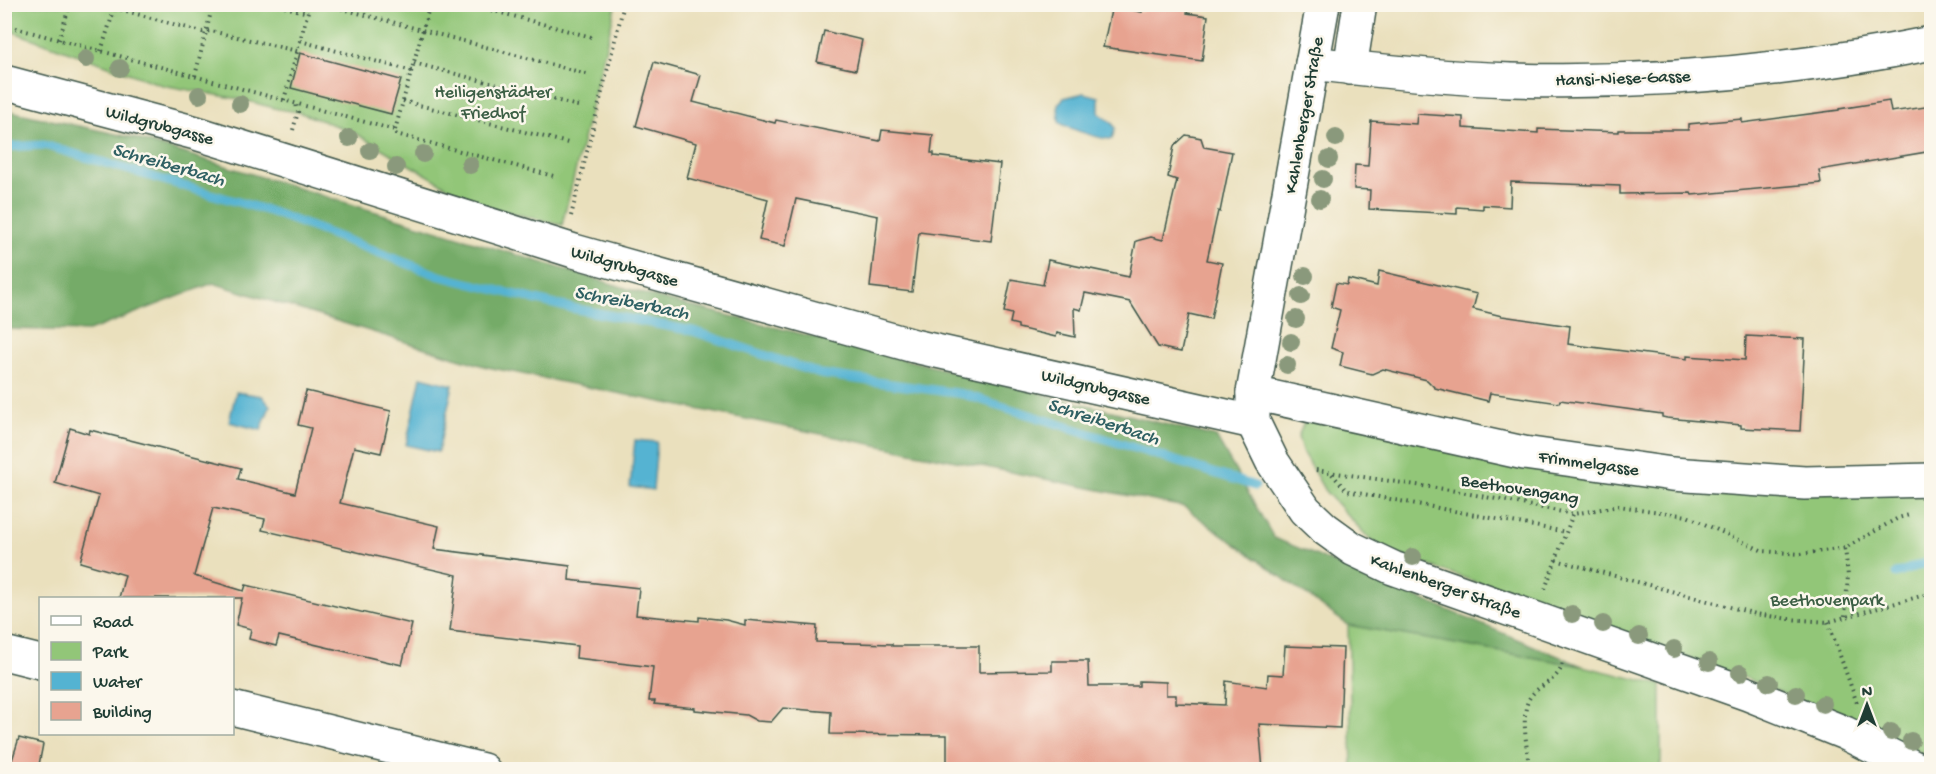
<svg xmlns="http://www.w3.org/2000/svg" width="1936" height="774" font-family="'Gochi Hand',sans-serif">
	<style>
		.green { fill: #92c678; stroke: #588256; stroke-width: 1.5 }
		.forest { fill: #75ab68; stroke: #4a744e; stroke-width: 1.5 }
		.water { fill: #54b3d2; stroke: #3a7883; stroke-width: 1.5 }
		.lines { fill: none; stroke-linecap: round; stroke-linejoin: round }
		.stream { stroke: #54b3d2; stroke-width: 9 }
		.building { fill: #e7a390 }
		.minor-casing { stroke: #3d5549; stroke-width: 36 }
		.path { stroke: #3d5549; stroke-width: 4; stroke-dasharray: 1.5 4.5; stroke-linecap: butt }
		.minor { stroke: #fff; stroke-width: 33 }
		.tree { fill: #8a997b }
		.labels { text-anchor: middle; stroke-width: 5; stroke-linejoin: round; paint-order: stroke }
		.street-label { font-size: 18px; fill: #1f3d34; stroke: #fbf7ec }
		.park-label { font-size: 18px; fill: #3c5f45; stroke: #fbf7ec }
		.water-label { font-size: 20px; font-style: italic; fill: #2f6063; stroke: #fbf7ec }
	</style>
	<rect width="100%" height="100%" fill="#fbf7ec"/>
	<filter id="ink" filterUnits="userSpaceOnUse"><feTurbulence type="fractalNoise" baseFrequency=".0167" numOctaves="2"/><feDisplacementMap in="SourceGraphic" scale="12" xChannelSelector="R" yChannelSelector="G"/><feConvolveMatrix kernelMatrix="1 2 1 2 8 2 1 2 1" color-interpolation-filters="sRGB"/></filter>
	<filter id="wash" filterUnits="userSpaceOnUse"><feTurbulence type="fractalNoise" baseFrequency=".008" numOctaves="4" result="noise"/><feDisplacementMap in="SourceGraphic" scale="24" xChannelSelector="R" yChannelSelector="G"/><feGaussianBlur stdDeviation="1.35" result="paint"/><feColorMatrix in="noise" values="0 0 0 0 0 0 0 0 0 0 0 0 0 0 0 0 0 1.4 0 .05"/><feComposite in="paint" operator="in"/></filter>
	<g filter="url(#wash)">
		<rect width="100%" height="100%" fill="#eae0bd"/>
		<g class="green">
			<path d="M4 5H616L562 225 479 205 353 132 298 112 278 109 244 100 162 85 5 29Z"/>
			<path d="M1328 420 1931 492V758L1902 743 1741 676 1377 547 1325 491 1303 453 1298 437 1304 422Z"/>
			<path d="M1348 625 1582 666 1661 685V769H1352Z"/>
		</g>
		<path class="forest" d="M5 110 134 138 658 298 1216 437 1274 538 1582 666 1348 625 1184 507 487 367 213 283 89 331 5 329Z"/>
		<g class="water">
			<path d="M1084 93 1099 97V113L1112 123 1115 128 1112 139C1103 140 1066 128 1059 122L1058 104 1064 98Z"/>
			<path d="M421 377 453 385 438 452 406 445Z"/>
			<path d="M236 392 262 396 270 406 261 430 229 422Z"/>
			<path d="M635 440 657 442 653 490 630 487Z"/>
		</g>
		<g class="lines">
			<g class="stream">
				<path d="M4 147 44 145 272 212 440 276 561 306 693 331 820 374 963 394 1255 486"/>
				<path d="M1896 574 1932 560"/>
			</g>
		</g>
		<g id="blocks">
			<g class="building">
				<path d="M1143 4H1172L1188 7 1187 13 1208 16 1202 61 1103 47 1112 6 1142 12Z"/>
				<path d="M824 31 862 40 856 70 817 62Z"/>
				<path d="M300 53 401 80 391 114 291 88Z"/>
				<path d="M654 62 701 75 693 102 775 123 776 120 880 141 882 130 933 135 931 153H934V156L1000 164 991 241 919 232 912 292 870 287 878 216 796 199 785 246 759 240 768 199 687 178 696 143 636 126Z"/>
				<path d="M1889 101 1891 112 1932 106V151L1819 170 1821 183 1692 195 1691 193 1620 194V186L1511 182 1510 207 1483 205V209L1457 207V214L1369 209 1370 190 1354 189 1355 165 1368 166 1371 121 1416 124 1417 114 1463 117V128L1538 133V129L1619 132V130H1688V124L1742 119V123L1839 110V109Z"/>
				<path d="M1186 135 1201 138 1204 147 1232 152 1220 212 1218 211 1207 260 1222 263 1211 319 1189 314 1181 352 1158 347 1130 302 1085 293 1081 310 1074 308 1075 337 1057 333 1056 337 1018 328V325L1010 323 1012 314 1004 312 1011 279 1043 285 1048 260 1129 277 1136 241 1151 237 1163 240 1177 180 1168 177 1174 146Z"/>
				<path d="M1379 271 1477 294 1473 309 1502 316 1570 326 1568 344 1687 359V356L1745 360 1746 336 1805 339 1800 431 1741 428V425L1667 418 1662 417V414L1560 400 1559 403 1490 393 1488 401 1435 388 1427 380 1383 369 1372 374 1340 366 1343 352 1331 348 1340 310 1331 307 1336 283 1347 285 1348 279 1377 286Z"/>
				<path d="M306 391 391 411 381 453 354 447 340 503 439 526 434 549 570 566 569 580 639 588 636 615 699 621V617L726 620 745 625V620L817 626 816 642 892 644V646H979V672L1052 671V661H1088L1089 686H1139V681L1166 682V695H1176V703L1225 705 1226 681 1267 687 1268 674 1283 675 1285 646 1343 648 1340 728 1259 724 1263 770H947V735L830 734 831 712 783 708 771 722 757 721 746 715 695 710V708L654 704 655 701H649L653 667 576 658 577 646 450 631 457 575 262 530 265 519 213 508 194 576 244 591 246 585 412 624 402 665 279 636 276 646 249 639 251 629 236 625 242 598H119L125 575 80 562 99 496 55 483 70 428 89 434 90 430 241 468 238 479 295 493 311 428 298 425Z"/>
				<path d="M19 738 43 744 38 770H9Z"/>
			</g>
		</g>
	</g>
	<g filter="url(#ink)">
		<use href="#blocks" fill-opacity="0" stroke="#3d5549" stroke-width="1.5"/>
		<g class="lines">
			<g class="minor-casing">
				<g id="minor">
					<path d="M1323 4 1253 393V422L1272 461 1305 510 1324 528 1353 549 1393 568 1748 694 1845 733 1919 770"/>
					<path d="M1312 63C1378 71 1445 78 1511 80 1651 84 1794 71 1932 43"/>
					<path d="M1350 68 1360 4"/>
					<path d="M4 82 196 133 574 251 914 346 1253 422"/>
					<path d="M1253 393 1524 453 1672 474 1805 483 1932 480"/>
					<path d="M4 653 40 662"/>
					<path d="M232 708 483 770"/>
				</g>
			</g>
			<g class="path">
				<path d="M273 4 308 13"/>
				<path d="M324 4 587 74"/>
				<path d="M468 4 595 38"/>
				<path d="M115 8 202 32 211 31 297 51"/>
				<path d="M4 25 365 122 395 130 396 134 557 177"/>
				<path d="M8 26 12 4"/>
				<path d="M59 40 70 4"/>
				<path d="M300 41 412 71"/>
				<path d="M101 51 116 4"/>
				<path d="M414 63 578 106"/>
				<path d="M195 76 213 4"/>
				<path d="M284 100 310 4"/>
				<path d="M403 101 568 143"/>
				<path d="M293 130 298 112 296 104"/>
				<path d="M395 130 430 4"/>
				<path d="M571 216 624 4"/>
				<path d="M1316 470 1450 490 1573 514 1619 506 1687 516 1763 551 1801 554 1845 548 1898 518 1909 515"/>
				<path d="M1332 474 1347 491 1566 532"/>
				<path d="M1556 560 1756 614 1789 619 1828 622 1932 593"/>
				<path d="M1545 589 1573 514"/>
				<path d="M1845 616 1848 576 1845 548"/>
				<path d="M1828 622 1857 703"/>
				<path d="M1529 770C1528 749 1520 717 1529 699 1538 683 1560 682 1563 661"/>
			</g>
			<use href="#minor" class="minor"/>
		</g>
		<g class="tree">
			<circle cx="86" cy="59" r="9"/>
			<circle cx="120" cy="68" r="9"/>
			<circle cx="199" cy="95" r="9"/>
			<circle cx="240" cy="104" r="9"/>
			<circle cx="349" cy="138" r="9"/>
			<circle cx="1336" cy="138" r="9"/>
			<circle cx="370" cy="151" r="9"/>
			<circle cx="423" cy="154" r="9"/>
			<circle cx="1329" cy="159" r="9"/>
			<circle cx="470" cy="165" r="9"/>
			<circle cx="396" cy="167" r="9"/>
			<circle cx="1323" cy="179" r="9"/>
			<circle cx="1320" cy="199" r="9"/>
			<circle cx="1305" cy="276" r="9"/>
			<circle cx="1301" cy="296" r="9"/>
			<circle cx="1296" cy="319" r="9"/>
			<circle cx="1291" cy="342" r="9"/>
			<circle cx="1287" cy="365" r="9"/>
			<circle cx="1413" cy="557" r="9"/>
			<circle cx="1572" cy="614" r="9"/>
			<circle cx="1603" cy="624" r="9"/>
			<circle cx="1639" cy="636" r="9"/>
			<circle cx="1674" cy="649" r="9"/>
			<circle cx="1709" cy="662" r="9"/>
			<circle cx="1740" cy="673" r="9"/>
			<circle cx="1769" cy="683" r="9"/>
			<circle cx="1796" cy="694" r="9"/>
			<circle cx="1823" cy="704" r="9"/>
			<circle cx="1891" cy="732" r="9"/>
			<circle cx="1911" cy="741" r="9"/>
		</g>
	</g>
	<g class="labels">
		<g class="street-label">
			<text transform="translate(1623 77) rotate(-2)" y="6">Hansi-Niese-Gasse</text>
			<text transform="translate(1303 115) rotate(-80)" y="6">Kahlenberger Straße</text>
			<text transform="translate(160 124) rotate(15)" y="6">Wildgrubgasse</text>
			<text transform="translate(625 265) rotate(16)" y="6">Wildgrubgasse</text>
			<text transform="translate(1096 386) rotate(13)" y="6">Wildgrubgasse</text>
			<text transform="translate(1589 462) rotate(8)" y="6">Frimmelgasse</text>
			<text transform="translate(1520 488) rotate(9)" y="6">Beethovengang</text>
			<text transform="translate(1446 585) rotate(20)" y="6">Kahlenberger Straße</text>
		</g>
		<g class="park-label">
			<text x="493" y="97">Heiligenstädter<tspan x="493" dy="21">Friedhof</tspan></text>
			<text x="1827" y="605">Beethovenpark</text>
		</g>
		<g class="water-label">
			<text transform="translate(169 163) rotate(16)" y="7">Schreiberbach</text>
			<text transform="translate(632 301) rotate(11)" y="7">Schreiberbach</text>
			<text transform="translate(1104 420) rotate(18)" y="7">Schreiberbach</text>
		</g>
	</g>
	<rect width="1936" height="774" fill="none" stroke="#fbf7ec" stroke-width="24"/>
	<rect x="39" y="597" width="195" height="138" fill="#fbf7ec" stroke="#a3ada2" stroke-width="1.5"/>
	<rect x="51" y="616" width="30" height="9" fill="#ffffff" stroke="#a3ada2" stroke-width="1.5"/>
	<text x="93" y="627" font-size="18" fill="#1f3d34">Road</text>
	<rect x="51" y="642" width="30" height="18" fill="#92c678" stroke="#a3ada2" stroke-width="1.5"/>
	<text x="93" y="657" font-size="18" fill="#1f3d34">Park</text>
	<rect x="51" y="672" width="30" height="18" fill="#54b3d2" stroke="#a3ada2" stroke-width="1.5"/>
	<text x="93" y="687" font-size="18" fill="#1f3d34">Water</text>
	<rect x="51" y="702" width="30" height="18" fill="#e7a390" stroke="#a3ada2" stroke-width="1.5"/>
	<text x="93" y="717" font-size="18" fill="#1f3d34">Building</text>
	<g transform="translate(1867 705)" stroke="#fbf7ec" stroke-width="4.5" paint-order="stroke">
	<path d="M0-4.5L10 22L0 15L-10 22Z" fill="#1f3d34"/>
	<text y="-9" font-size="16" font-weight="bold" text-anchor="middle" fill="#1f3d34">N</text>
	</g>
</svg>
